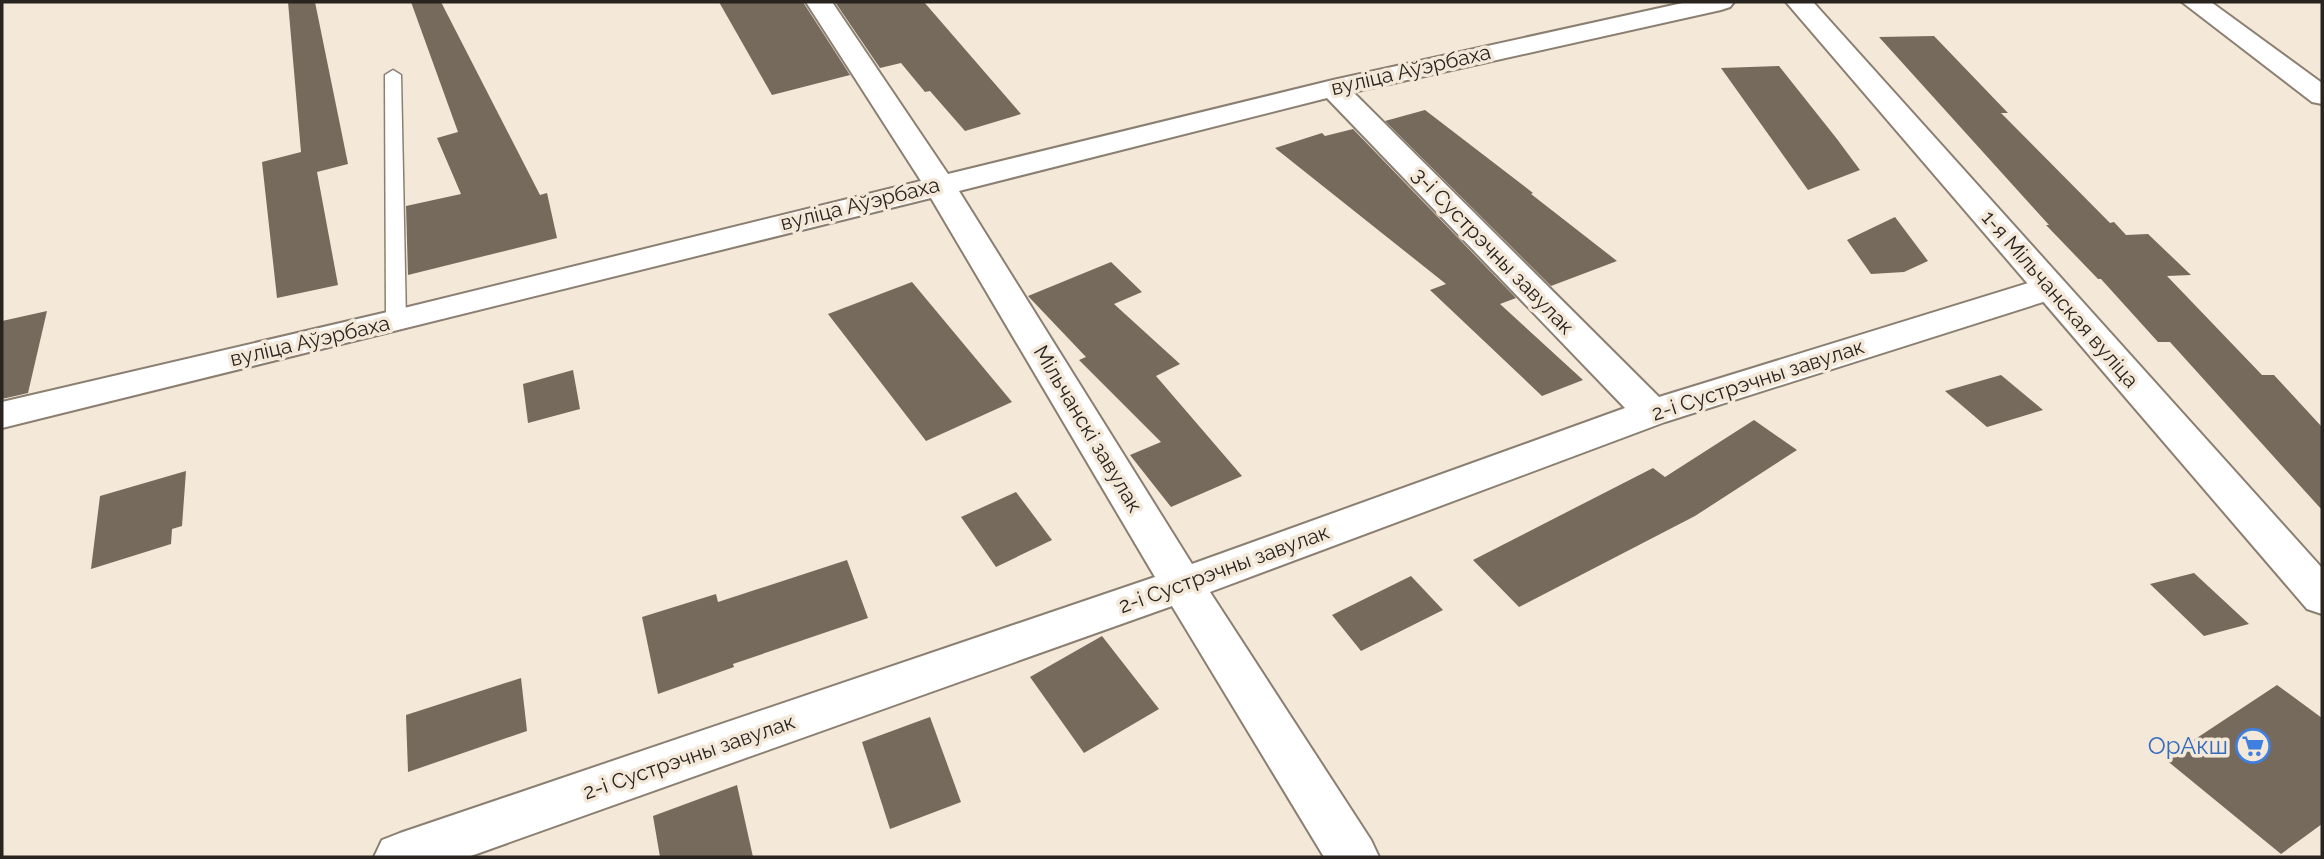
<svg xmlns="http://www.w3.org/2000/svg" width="2324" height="859" font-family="Raleway,sans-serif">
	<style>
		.building { fill: #766a5d }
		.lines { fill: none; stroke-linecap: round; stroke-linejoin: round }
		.lane-casing { stroke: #8a7f71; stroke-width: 3 }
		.street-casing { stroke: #8a7f71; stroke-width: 4 }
		.secondary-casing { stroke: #8a7f71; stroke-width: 4 }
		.lane { fill: #fff; fill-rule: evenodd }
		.street { fill: #fff; fill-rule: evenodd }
		.secondary { fill: #fff; fill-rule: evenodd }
		.labels { text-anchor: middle; stroke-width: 7; stroke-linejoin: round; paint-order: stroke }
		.street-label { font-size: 21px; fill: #29241f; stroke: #f4e8d9 }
		.near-shop-label { font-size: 24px; fill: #366cbe; stroke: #f4e8d9; text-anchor: end }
	</style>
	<rect width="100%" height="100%" fill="#f4e8d9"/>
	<g class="building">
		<path d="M288 2H315L348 164 317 172 338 285 277 298 262 162 301 152Z"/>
		<path d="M411 2H441L540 195 547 193 557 238 408 275 406 206 461 194 437 138 458 132Z"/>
		<path d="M719 2H803L850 75 772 95Z"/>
		<path d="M835 2H924L1021 114 965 131 930 91 925 92 901 63 880 68Z"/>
		<path d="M1934 36 2008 113H2001L2110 223 2114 222 2126 235 2148 234 2191 275 2167 276 2262 375H2274L2322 427V510L2170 342H2158L2101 279H2098L2046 225H2049L1879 37Z"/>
		<path d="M1779 66 1837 139 1860 170 1808 190 1721 68Z"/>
		<path d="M1425 110 1533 193 1531 194 1617 261 1551 286 1385 121Z"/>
		<path d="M1353 129 1516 298 1500 304 1583 380 1542 396 1430 290 1446 284 1275 148 1322 133 1325 136Z"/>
		<path d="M1895 217 1928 261 1904 272 1871 274 1847 240Z"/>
		<path d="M1111 262 1142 292 1114 304 1180 364 1156 376 1242 476 1171 507 1130 455 1161 442 1079 360 1086 357 1028 296Z"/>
		<path d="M912 282 1012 402 926 441 828 314Z"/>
		<path d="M47 311 28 393 2 399V321Z"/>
		<path d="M573 370 580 409 528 423 523 384Z"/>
		<path d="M2001 375 2043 410 1987 427 1945 391Z"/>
		<path d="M1754 420 1797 450 1695 516 1519 607 1473 560 1653 468 1665 477Z"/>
		<path d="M186 471 182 526 172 529 171 544 91 569 100 496Z"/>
		<path d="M1016 492 1052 540 996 567 961 517Z"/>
		<path d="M847 560 868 618 733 664 734 667 658 694 642 617 716 594 718 602Z"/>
		<path d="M2194 573 2249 624 2204 636 2150 584Z"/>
		<path d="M1411 576 1443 610 1361 651 1332 615Z"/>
		<path d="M1102 636 1159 709 1084 753 1030 677Z"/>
		<path d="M521 678 527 731 408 772 406 715Z"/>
		<path d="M2277 685 2322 718V824L2281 854 2165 759Z"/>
		<path d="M930 717 961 802 890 829 862 742Z"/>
		<path d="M737 785 753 857H660L653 816Z"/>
	</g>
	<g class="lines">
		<g class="lane-casing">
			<path id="lane" d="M393 70 401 75 406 321 403 325H389L386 321 385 75Z"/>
		</g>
		<g class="street-casing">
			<g id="street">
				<path d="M806 2H832L948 174 1333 80 1687 2H1734L1730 7 1721 10 1353 92 1659 397 2038 280 2050 277 2062 280 2067 288 2062 296 1665 422 1210 592 1371 840 1379 857H1324L1172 606 468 857H374L382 840 400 833 1155 577 931 198 2 428V402L396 310 921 181ZM1327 98 1625 408 1192 564 959 191Z"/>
				<path d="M2182 2H2211L2322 83V104L2312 102Z"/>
			</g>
		</g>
		<g class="secondary-casing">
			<path id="secondary" d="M1786 2H1813L2322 568V614L2307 609Z"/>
		</g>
		<use href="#lane" class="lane"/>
		<use href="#street" class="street"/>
		<use href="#secondary" class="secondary"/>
	</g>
	<defs>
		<g id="supermarket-ring" transform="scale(1.75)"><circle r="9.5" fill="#f4e8d9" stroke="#3f7fe0" stroke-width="1.5"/><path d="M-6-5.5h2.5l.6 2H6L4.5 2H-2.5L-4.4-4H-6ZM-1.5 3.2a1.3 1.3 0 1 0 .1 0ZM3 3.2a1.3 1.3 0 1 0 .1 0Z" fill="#3f7fe0"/></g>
	</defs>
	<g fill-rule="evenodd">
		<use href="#supermarket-ring" x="2253" y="746"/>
	</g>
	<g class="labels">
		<g class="street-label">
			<text transform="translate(1411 70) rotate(-13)" y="7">вуліца Аўэрбаха</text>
			<text transform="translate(860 204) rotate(-14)" y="7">вуліца Аўэрбаха</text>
			<text transform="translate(1493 251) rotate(46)" y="7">3-і Сустрэчны завулак</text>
			<text transform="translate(2060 299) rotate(49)" y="7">1-я Мільчанская вуліца</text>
			<text transform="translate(310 341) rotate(-13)" y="7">вуліца Аўэрбаха</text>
			<text transform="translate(1758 380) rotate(-18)" y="7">2-і Сустрэчны завулак</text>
			<text transform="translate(1088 429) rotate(59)" y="7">Мільчанскі завулак</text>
			<text transform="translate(1224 569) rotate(-20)" y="7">2-і Сустрэчны завулак</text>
			<text transform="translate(689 757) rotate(-19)" y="7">2-і Сустрэчны завулак</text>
		</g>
		<g class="near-shop-label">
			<text x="2228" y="754">ОрАкш</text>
		</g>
	</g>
	<rect width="2324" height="859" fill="none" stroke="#29241f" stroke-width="7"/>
</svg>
